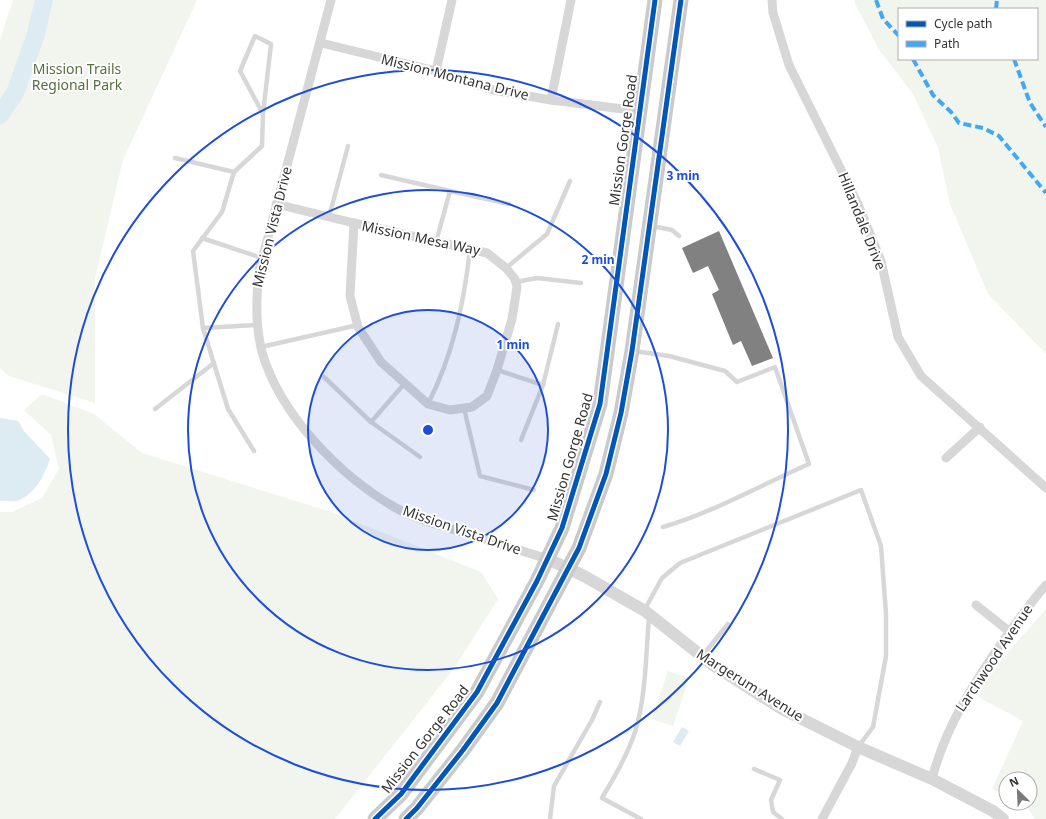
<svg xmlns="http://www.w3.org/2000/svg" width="1046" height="819" font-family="'Noto Sans',sans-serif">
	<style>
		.green { fill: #f1f5ed; fill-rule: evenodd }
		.water { fill: #ddebf3 }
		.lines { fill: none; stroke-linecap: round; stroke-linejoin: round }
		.river { stroke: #ddebf3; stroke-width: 18 }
		.building { fill: #818181 }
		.service { stroke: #d7d7d7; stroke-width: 4.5 }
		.minor { stroke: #d7d7d7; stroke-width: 9 }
		.tertiary { stroke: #d7d7d7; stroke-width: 12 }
		.primary { stroke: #cacaca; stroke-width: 15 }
		.quiet { stroke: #3fa9f5; stroke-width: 4; stroke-dasharray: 8 4; stroke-linecap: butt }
		.cycleway-casing { stroke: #fff; stroke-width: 8 }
		.cycleway { stroke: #0057b8; stroke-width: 5 }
		.ring { fill: none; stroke: #1d4ed8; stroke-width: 2 }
		.labels { text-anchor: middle; stroke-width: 4; stroke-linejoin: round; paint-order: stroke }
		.park-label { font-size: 14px; fill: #56703f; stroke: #fff }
		.street-label { font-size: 14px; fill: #333; stroke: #fff }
		.centre { fill: #1d4ed8; stroke: #fff; stroke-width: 2 }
		.ring-label { font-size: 12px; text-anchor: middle; font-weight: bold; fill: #1d4ed8; stroke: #fff; stroke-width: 4; stroke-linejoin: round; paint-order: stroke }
	</style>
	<rect width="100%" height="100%" fill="#fff"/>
	<g class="green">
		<path d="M13 0H197L123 160 95 278V403L9 376 0 368V40Z"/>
		<path d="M855 0H1046V354L988 294 950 204 938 148 913 94 880 51 855 4ZM899 9H1037V59H899Z"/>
		<path d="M42 394 94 414 142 453 331 512 481 572 498 599 455 667 335 819H0V512H12L42 498 59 469 51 435 24 410Z"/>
		<path d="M1046 609V819H1035L1025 805 1020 803H1030V779H1006V796L992 789 1023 721 978 697C994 664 1022 637 1046 609Z"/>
		<path d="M668 671 689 678 673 726 652 719Z"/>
	</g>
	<g class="water">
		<path d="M0 418 18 421 24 431 50 459C45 475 34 496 16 501 11 502 5 500 0 501Z"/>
		<path d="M682 727 689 731 680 746 673 742Z"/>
	</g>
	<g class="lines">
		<path class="river" d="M0 115 15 93 35 37 44 0"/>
	</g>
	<path class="building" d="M719 231 773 358 752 366 741 341 733 345 712 294 719 290 708 266 693 273 682 248Z"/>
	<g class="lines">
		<g class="service">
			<path d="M175 158 234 172"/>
			<path d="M381 175 450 191"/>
			<path d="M329 217 348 146"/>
			<path d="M652 226 672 230 679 236"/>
			<path d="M202 238 262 258"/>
			<path d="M436 242 450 191 509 204"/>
			<path d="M506 268 547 234 570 181"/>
			<path d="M516 282 537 278 581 283"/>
			<path d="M203 328 193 251 222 212 234 172 262 146 263 114 271 44 255 36 240 71 263 114"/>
			<path d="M261 347 358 325"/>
			<path d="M634 351 669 356 725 371 737 382 775 367 809 464C761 485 714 512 663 527"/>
			<path d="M497 370 543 385"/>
			<path d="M324 377 371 422 405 383"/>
			<path d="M428 404C453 355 464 303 470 249"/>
			<path d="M464 408 480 476 534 490"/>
			<path d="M155 409 214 363"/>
			<path d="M371 422 420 457"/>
			<path d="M521 440 543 385 558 324"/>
			<path d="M254 451 228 409 203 328 258 325"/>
			<path d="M645 609 662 578 680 563 861 490 881 546 886 614V656L873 727 858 747"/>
			<path d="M703 655 728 624"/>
			<path d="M754 769 780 780 771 800 773 812 782 819"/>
			<path d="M550 819 554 786 592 720 600 702"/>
			<path d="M641 819 602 798C615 776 628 754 636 729 646 693 646 654 649 616"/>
		</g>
		<g class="minor">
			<path d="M331 0 259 271C256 297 255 325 262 352 280 415 340 476 396 508 415 519 437 524 458 531 488 540 518 550 548 559"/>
			<path d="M772 0 773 13 789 65 858 204 881 261 898 337 921 376 1046 488"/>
			<path d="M321 43 436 71 493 90 551 100 639 111"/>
			<path d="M436 71 452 0"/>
			<path d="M551 100 571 0"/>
			<path d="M276 204 354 223"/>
			<path d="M354 223 487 253 506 268 515 279 517 287 512 319 497 370 487 396 472 407 450 410 428 404 381 362 358 327 350 296Z"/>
			<path d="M946 458 980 427"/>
			<path d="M976 605 1010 632"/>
			<path d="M932 779C945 728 973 684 1003 641 1017 622 1030 603 1046 585"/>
			<path d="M822 819 852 763 858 747"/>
		</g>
		<path class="tertiary" d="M548 559 584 576 645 611 713 665 782 709 858 747 932 779 993 811 1003 819"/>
		<g class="primary">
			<path d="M375 819 401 794 477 692 537 581 562 528 600 404 655 0"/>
			<path d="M406 819 417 808 463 750 497 703 579 548 606 474 621 413 632 351 681 0"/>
		</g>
		<g class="quiet">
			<path d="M876 0 883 19 899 36"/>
			<path d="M996 9 997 0"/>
			<path d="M913 59 933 95 951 112 959 123 983 128 999 136 1046 193"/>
			<path d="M1014 59 1030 103 1046 127"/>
		</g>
		<g class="cycleway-casing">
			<g id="cycleway">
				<path d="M375 819 401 794 477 692 537 581 562 528 600 404 655 0"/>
				<path d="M406 819 417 808 463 750 497 703 579 548 606 474 621 413 632 351 681 0"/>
			</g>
		</g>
		<use href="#cycleway" class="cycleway"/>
	</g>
	<circle cx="428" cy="430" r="120" fill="#1d4ed8" fill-opacity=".12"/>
	<g class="ring">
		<circle cx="428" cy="430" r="120"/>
		<circle cx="428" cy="430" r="240"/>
		<circle cx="428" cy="430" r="360"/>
	</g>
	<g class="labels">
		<g class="park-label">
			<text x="77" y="74">Mission Trails<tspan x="77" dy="16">Regional Park</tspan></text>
		</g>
		<g class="street-label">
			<text transform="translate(455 77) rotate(14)" y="5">Mission Montana Drive</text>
			<text transform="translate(623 140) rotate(-82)" y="5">Mission Gorge Road</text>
			<text transform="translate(862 221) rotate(68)" y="5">Hillandale Drive</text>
			<text transform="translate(272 227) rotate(-76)" y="5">Mission Vista Drive</text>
			<text transform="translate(421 238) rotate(12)" y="5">Mission Mesa Way</text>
			<text transform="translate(570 457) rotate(-74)" y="5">Mission Gorge Road</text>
			<text transform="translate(462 530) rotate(19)" y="5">Mission Vista Drive</text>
			<text transform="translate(994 658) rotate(-56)" y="5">Larchwood Avenue</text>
			<text transform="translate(750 685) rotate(32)" y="5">Margerum Avenue</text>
			<text transform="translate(425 739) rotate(-52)" y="5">Mission Gorge Road</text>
		</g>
	</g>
	<circle cx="428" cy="430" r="6" class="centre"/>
	<g class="ring-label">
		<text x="683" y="180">3 min</text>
		<text x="598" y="264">2 min</text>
		<text x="513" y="349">1 min</text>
	</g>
	<rect x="898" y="8" width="140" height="52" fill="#ffffff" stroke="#adadad"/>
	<rect x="906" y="21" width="20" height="6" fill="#0057b8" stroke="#adadad"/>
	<text x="934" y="28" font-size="12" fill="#333333">Cycle path</text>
	<rect x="906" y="41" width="20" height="6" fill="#3fa9f5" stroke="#adadad"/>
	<text x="934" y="48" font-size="12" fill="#333333">Path</text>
	<g transform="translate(1018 791) rotate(336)"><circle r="19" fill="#ffffff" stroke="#adadad"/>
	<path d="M0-3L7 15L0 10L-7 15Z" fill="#7a7a7a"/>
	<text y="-6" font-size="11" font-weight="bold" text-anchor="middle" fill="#333333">N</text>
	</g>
</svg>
